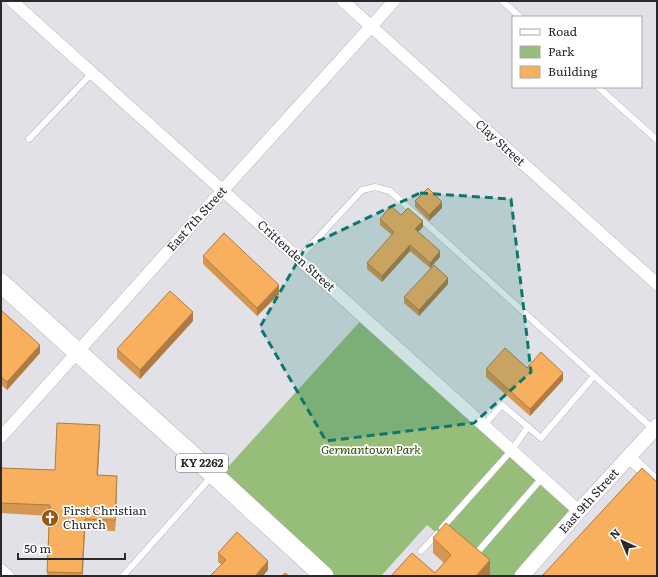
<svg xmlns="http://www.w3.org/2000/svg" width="658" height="577" font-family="Literata,serif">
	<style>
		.green { fill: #97bd7a }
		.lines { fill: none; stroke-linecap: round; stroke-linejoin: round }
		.service-casing { stroke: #b6b6bc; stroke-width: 7 }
		.minor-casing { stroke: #b6b6bc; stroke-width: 13 }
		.tertiary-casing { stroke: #b6b6bc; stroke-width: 16 }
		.primary-casing { stroke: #b6b6bc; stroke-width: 20 }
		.service { stroke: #fff; stroke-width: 6 }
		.minor { stroke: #fff; stroke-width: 12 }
		.tertiary { stroke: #fff; stroke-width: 15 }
		.primary { stroke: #fff; stroke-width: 19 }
		.wall { fill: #d59751 }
		.shaded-wall { fill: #ae7b42 }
		.building { fill: #f8b05e; stroke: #ae7b42 }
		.marked { fill: #0f766e; fill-opacity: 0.2; stroke: #0f766e; stroke-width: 3; stroke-dasharray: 8 5; stroke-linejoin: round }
		.labels { text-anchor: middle; stroke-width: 3.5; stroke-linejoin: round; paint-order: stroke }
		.shield { fill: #fff; stroke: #69696b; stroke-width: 1 }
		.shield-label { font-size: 11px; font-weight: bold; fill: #29292b }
		.street-label { font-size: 12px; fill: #29292b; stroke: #fff }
		.park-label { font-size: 12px; font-style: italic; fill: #2a4807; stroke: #fff }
		.poi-label { font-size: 12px; fill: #29292b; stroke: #fff; text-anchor: start }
	</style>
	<rect width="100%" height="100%" fill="#e1e1e7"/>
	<path class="green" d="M364 317 579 511 522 576H486L427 525 381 576H324L218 478Z"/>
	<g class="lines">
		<g class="service-casing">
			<g id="service">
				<path d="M502 1 520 17"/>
				<path d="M598 87 657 140"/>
				<path d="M29 139 92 73"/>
				<path d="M299 258 362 190 375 187 390 191 653 429"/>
				<path d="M484 425 502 405 541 438 594 376"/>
				<path d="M444 529 442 528 511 451 528 427"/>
				<path d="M421 551 437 534"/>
				<path d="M473 555 474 556 542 478"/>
				<path d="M123 576 212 476"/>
			</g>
		</g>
		<g class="minor-casing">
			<g id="minor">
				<path d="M12 1 579 511"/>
				<path d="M343 1 657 284"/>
				<path d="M1 437 223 190 394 1"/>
				<path d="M629 457 657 483"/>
				<path d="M1 570 8 576"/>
			</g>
		</g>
		<g class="tertiary-casing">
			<path id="tertiary" d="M522 576 579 511 657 426"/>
		</g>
		<g class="primary-casing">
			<path id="primary" d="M1 283 213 474 324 576"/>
		</g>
		<use href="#service" class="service"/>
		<use href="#minor" class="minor"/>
		<use href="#tertiary" class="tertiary"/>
		<use href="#primary" class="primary"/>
	</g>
	<g class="wall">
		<path d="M415 201 442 208 429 221 415 207Z"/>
		<path d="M401 215 423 227 418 232 440 257 430 268 410 251 382 282 367 269V263L392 235 380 225V219Z"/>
		<path d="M203 256 279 294 257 316 203 264Z"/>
		<path d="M448 284 419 316 404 303V297Z"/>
		<path d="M1 313 40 353 7 390 1 385Z"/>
		<path d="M193 321 140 379 117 358V349Z"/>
		<path d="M527 368 563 380 530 416 486 377V369Z"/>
		<path d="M100 436 98 475 117 487 115 531 85 530 83 576H47L49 516 1 513V468L55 470Z"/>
		<path d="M433 538 490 576 435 573 444 563 433 553Z"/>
		<path d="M218 553 268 570 221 564 218 562Z"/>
	</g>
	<g class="shaded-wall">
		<path d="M442 202V208L429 221V215Z"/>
		<path d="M423 221V227L415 235V229Z"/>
		<path d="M410 245V251L382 282V276Z"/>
		<path d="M440 251V257L430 268V263Z"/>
		<path d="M448 278V284L419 316V310Z"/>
		<path d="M279 285V294L257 316V308Z"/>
		<path d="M193 312V321L140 379V370Z"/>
		<path d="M40 345V353L7 390V382Z"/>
		<path d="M563 373V380L530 416V409Z"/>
		<path d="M100 425V436L97 486V475Z"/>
		<path d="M117 476V487L115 531V520Z"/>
		<path d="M85 519V530L82 576Z"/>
		<path d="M490 560V576H476Z"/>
		<path d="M268 561V570L263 576H255Z"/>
	</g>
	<g class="building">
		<path d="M428 188 442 202 429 215 415 201Z"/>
		<path d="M391 206 401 215 408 208 423 221 415 229 440 251 430 263 410 245 382 276 367 263 394 232 380 219Z"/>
		<path d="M224 233 279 285 257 308 203 256Z"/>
		<path d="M434 265 448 278 419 310 404 297Z"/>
		<path d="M170 291 193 312 140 370 117 349Z"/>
		<path d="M2 311 40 345 7 382 1 377V313Z"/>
		<path d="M505 348 527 368 541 352 563 373 530 409 486 369Z"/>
		<path d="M57 423 100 425 97 475 117 476 115 520 85 519 82 573 47 572 50 505 1 503V468L55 470Z"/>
		<path d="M642 468 657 482V576H542Z"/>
		<path d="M446 523 490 560 476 576H391L412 553 435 573 451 555 433 538Z"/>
		<path d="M237 532 268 561 255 576H210L226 560 218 553Z"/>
		<path d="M285 573 289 576H282Z"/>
	</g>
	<path class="marked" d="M420 193 511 199 531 372 474 423 326 441 260 327 306 247Z"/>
	<defs>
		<g id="church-disc" transform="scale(0.9)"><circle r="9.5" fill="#935a16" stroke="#fff"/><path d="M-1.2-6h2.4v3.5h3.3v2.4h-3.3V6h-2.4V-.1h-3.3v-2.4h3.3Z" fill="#fff"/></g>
	</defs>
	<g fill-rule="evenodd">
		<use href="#church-disc" x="50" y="518"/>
	</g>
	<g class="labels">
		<rect class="shield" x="176" y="454" width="52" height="18" rx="3"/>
		<g class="shield-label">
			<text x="202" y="467">KY 2262</text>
		</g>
		<g class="street-label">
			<text transform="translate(500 143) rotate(42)" y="4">Clay Street</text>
			<text transform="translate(197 219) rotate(-48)" y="4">East 7th Street</text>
			<text transform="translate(296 256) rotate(42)" y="4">Crittenden Street</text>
			<text transform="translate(589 501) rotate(-48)" y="4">East 9th Street</text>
		</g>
		<g class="park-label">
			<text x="371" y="454">Germantown Park</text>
		</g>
		<g class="poi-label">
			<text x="63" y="515">First Christian<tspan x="63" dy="14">Church</tspan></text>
		</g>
	</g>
	<rect width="658" height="577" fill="none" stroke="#29292b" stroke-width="4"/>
	<rect x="512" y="16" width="130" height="72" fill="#ffffff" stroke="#a9a9aa"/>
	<rect x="520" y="29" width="20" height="6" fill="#ffffff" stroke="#a9a9aa"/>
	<text x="548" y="36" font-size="12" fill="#29292b">Road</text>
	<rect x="520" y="46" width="20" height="12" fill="#97bd7a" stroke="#a9a9aa"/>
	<text x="548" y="56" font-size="12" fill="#29292b">Park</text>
	<rect x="520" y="66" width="20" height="12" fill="#f8b05e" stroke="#a9a9aa"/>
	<text x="548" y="76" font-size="12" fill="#29292b">Building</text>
	<g transform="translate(622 541) rotate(316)" stroke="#ffffff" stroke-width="3" paint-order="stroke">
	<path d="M0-3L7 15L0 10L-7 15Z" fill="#29292b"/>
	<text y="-6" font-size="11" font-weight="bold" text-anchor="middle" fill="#29292b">N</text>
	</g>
	<path d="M18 553v6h107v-6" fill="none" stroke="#29292b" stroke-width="2"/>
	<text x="24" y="553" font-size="12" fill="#29292b" stroke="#ffffff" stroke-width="3" paint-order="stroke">50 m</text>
</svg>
